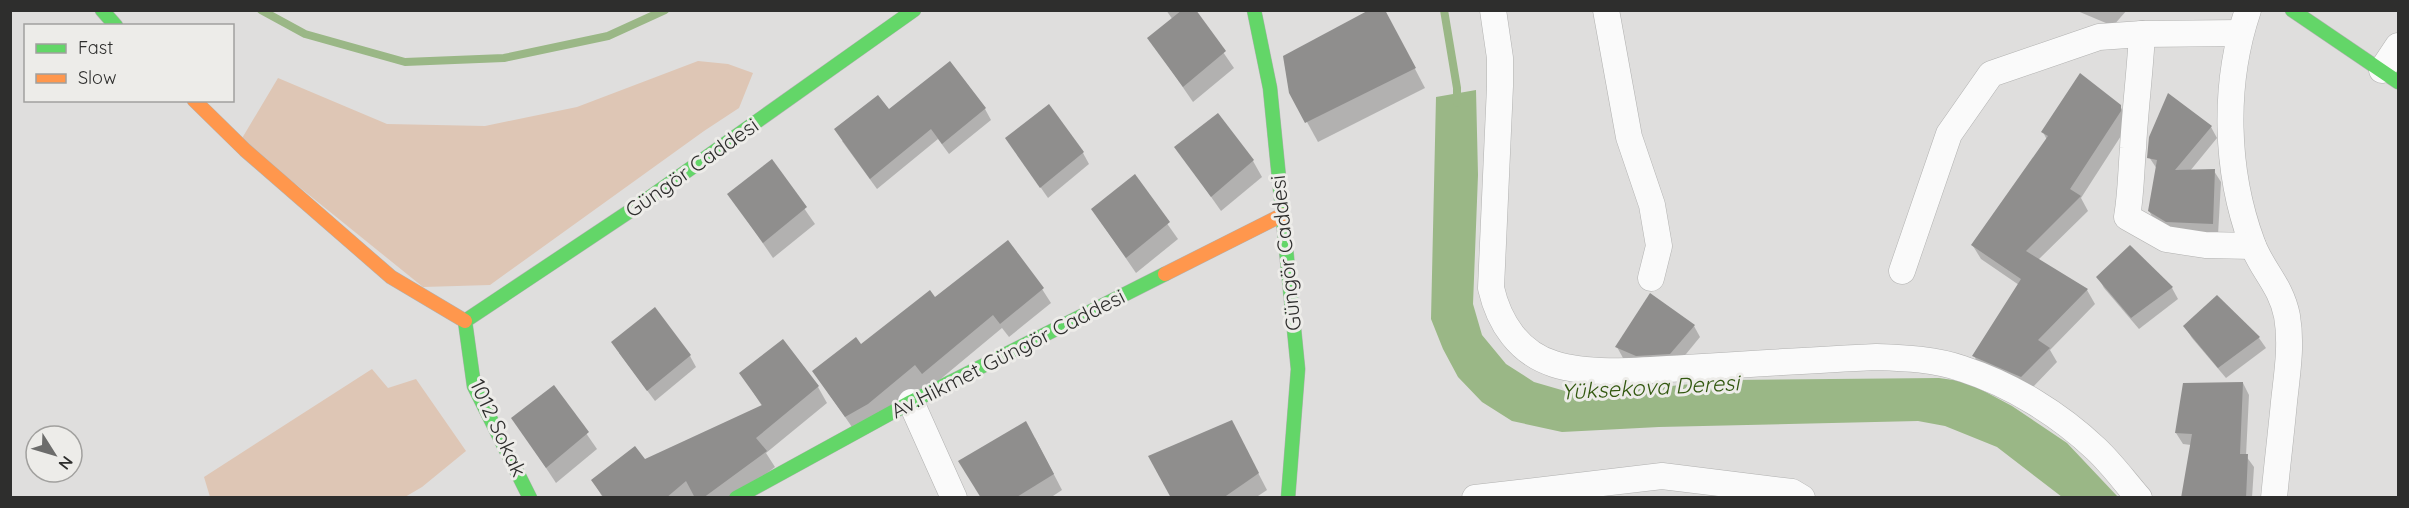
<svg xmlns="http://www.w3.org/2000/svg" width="2409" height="508" font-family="Quicksand,sans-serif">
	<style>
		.green { fill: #dec6b5 }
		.water { fill: #9ab786 }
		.shadow { fill: #0003 }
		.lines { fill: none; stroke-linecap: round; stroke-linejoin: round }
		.stream { stroke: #9ab786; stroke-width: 8 }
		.building { fill: #8f8e8d }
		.street-casing { stroke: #b1b1b0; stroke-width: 27 }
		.fast-casing { stroke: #b1b1b0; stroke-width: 15 }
		.slow-casing { stroke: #b1b1b0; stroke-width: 15 }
		.street { stroke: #fafafa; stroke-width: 26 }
		.fast { stroke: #63d668; stroke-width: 14 }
		.slow { stroke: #ff974d; stroke-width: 14 }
		.labels { text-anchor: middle; stroke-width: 6; stroke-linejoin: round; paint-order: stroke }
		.street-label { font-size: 21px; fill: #2e2e2d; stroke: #edece9 }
		.water-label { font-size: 22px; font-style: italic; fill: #32580f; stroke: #edece9 }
	</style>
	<rect width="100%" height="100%" fill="#dfdedd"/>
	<g class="green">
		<path d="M698 61 728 64 753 73 739 108 704 131 490 285 423 287 241 140 278 78 387 124 485 126 577 107Z"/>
		<path d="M372 369 388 388 416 379 466 451 422 487 405 497H210L204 477Z"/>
	</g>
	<path class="water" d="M1476 90 1478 175 1473 304 1482 335 1506 364 1534 382 1565 391 1610 392 1732 380 1939 378 1967 382 2012 406 2067 443 2118 497H2062L1997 447 1945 426 1918 421 1659 427 1562 432 1512 421 1482 402 1458 377 1443 349 1431 319 1436 97Z"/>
	<g class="shadow">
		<path d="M1166 10H1194L1234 68 1193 102 1149 38 1173 20Z"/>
		<path d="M2075 10H2127L2113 26Z"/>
		<path d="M1392 25 1425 88 1318 142 1291 93Z"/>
		<path d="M2120 106 2128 120V125L2081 198 2088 211 2038 260 2087 290 2095 304 2050 350 2057 362 2029 391 1982 370 1974 356 2019 285 1981 259 1973 246 2047 140 2043 132Z"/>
		<path d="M985 109 991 120 949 154 938 139 877 189 842 141 888 111Z"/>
		<path d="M1218 115 1253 161 1262 177 1221 211 1176 147Z"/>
		<path d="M2211 127 2217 138 2190 171H2214L2221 182 2218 235 2173 232 2156 223 2149 211 2157 169 2149 157Z"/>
		<path d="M1007 139 1083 153 1089 164 1048 198Z"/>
		<path d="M771 161 815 224 773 258 729 194Z"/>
		<path d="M1134 177 1178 239 1136 273 1092 209Z"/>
		<path d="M2130 247 2172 288 2178 299 2139 329 2104 288 2098 277Z"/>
		<path d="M1042 289 1051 303 1009 337 1002 328 931 387 854 430 814 372 861 346 935 299Z"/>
		<path d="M2217 297 2259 338 2266 348 2226 378 2192 338 2185 327Z"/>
		<path d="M1694 326 1700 337 1677 365 1643 366 1623 358 1617 347Z"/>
		<path d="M619 353 690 356 696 367 655 401Z"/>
		<path d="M741 373 818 387 827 403 766 453 775 467 734 498H603L593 481 645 461 762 406Z"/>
		<path d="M2243 383 2249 395 2246 456 2254 467 2252 498H2182L2191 445 2183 444 2176 433 2185 385Z"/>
		<path d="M554 387 597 449 556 483 513 418Z"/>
		<path d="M1035 438 1062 490 1050 498H982Z"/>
		<path d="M1240 438 1267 490 1255 498H1173Z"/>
	</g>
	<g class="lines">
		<g class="stream">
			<path d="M261 10 305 34 405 62 504 58 608 36 665 10"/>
			<path d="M1444 10 1457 88V103"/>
		</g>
	</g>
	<g class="building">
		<path d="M1182 10H1196L1226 51 1183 87 1147 38Z"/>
		<path d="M1369 10H1385L1416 68 1305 123 1289 93 1283 56Z"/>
		<path d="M950 61 986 108 942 144 931 129 870 179 834 129 878 95 889 109Z"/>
		<path d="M2080 73 2121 105V111L2070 189 2081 196 2026 251 2088 289 2038 340 2050 348 2021 377 1972 356 2021 279 1971 245 2048 136 2041 132Z"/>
		<path d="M2168 93 2212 126 2175 170 2215 169 2213 224 2166 222 2148 211 2157 160 2147 158 2149 137Z"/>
		<path d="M1049 104 1084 152 1040 188 1005 138Z"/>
		<path d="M1218 113 1254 160 1211 197 1174 147Z"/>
		<path d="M772 159 807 207 763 243 727 194Z"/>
		<path d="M1135 174 1170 222 1126 258 1091 209Z"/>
		<path d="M1008 240 1044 288 1000 324 993 315 922 374 915 365 868 404 845 417 812 371 856 337 861 344 930 290 935 297Z"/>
		<path d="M2130 245 2173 287 2131 318 2096 277Z"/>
		<path d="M1650 293 1695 325 1670 354 1636 356 1615 347Z"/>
		<path d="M2217 295 2260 337 2218 368 2183 326Z"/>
		<path d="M655 307 691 355 647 391 611 342Z"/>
		<path d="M783 339 819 386 756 438 767 451 703 498H695L686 481 666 498H604L591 480 635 446 645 459 762 405 739 373Z"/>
		<path d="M2243 382 2240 454H2248L2246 498H2181L2192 434 2175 433 2183 383Z"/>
		<path d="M554 385 589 432 546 468 511 418Z"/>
		<path d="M1232 420 1259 473 1223 498H1171L1148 456Z"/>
		<path d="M1026 421 1054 474 1015 498H981L958 461Z"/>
	</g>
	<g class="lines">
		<g class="street-casing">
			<g id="street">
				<path d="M1493 10 1500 58V86L1491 288C1499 323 1519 353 1554 364 1591 376 1647 370 1685 368 1749 364 1813 360 1876 357 1905 358 1935 359 1963 369 2012 385 2059 414 2096 449 2112 464 2125 482 2139 498"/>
				<path d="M1606 10 1629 137 1652 205 1659 246 1651 278"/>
				<path d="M2248 10C2223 84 2225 170 2252 243 2261 269 2281 285 2287 316 2292 345 2287 374 2284 402 2281 434 2277 466 2274 498"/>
				<path d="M2142 34C2140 72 2135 110 2133 148 2131 172 2131 194 2127 217L2166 239 2205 245 2253 246"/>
				<path d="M2382 70 2398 46"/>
				<path d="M1902 271 1949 134 1991 74 2099 37 2142 34 2240 33"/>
				<path d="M911 402 954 498"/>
				<path d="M1475 498 1662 476 1792 492 1802 498"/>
			</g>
		</g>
		<g class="fast-casing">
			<g id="fast">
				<path d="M102 10 116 26"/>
				<path d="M1254 10 1270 88 1298 369 1288 498"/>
				<path d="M2292 10 2398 82"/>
				<path d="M465 321 639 205 914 10"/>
				<path d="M465 321 474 386 530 498"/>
				<path d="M736 498 911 402 1165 274"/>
			</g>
		</g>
		<g class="slow-casing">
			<g id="slow">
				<path d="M194 100 245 150 391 277 465 321"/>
				<path d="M1165 274 1282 215"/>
			</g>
		</g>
		<use href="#street" class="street"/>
		<use href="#fast" class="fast"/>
		<use href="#slow" class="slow"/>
	</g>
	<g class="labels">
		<g class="street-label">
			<text transform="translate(692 168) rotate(-35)" y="7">Güngör Caddesi</text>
			<text transform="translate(1286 253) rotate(-96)" y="7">Güngör Caddesi</text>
			<text transform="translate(1008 354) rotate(-27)" y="7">Av.Hikmet Güngör Caddesi</text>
			<text transform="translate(498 428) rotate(65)" y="7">1012 Sokak</text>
		</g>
		<g class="water-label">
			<text transform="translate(1650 387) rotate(-3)" y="8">Yüksekova Deresi</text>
		</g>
	</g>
	<rect width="2409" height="508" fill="none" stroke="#2e2e2d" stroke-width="24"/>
	<rect x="24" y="24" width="210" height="78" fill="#edece9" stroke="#a1a09e" stroke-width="1.5"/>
	<rect x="36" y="44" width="30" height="9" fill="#63d668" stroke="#a1a09e" stroke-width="1.5"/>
	<text x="78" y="54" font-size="18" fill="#2e2e2d">Fast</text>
	<rect x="36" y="74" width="30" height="9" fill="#ff974d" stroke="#a1a09e" stroke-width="1.5"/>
	<text x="78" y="84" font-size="18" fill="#2e2e2d">Slow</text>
	<g transform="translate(54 454) rotate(127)"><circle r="28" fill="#edece9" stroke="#a1a09e" stroke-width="1.5"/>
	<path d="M0-4.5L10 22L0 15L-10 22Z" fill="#6c6c6b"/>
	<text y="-9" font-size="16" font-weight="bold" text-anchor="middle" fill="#2e2e2d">N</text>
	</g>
</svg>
